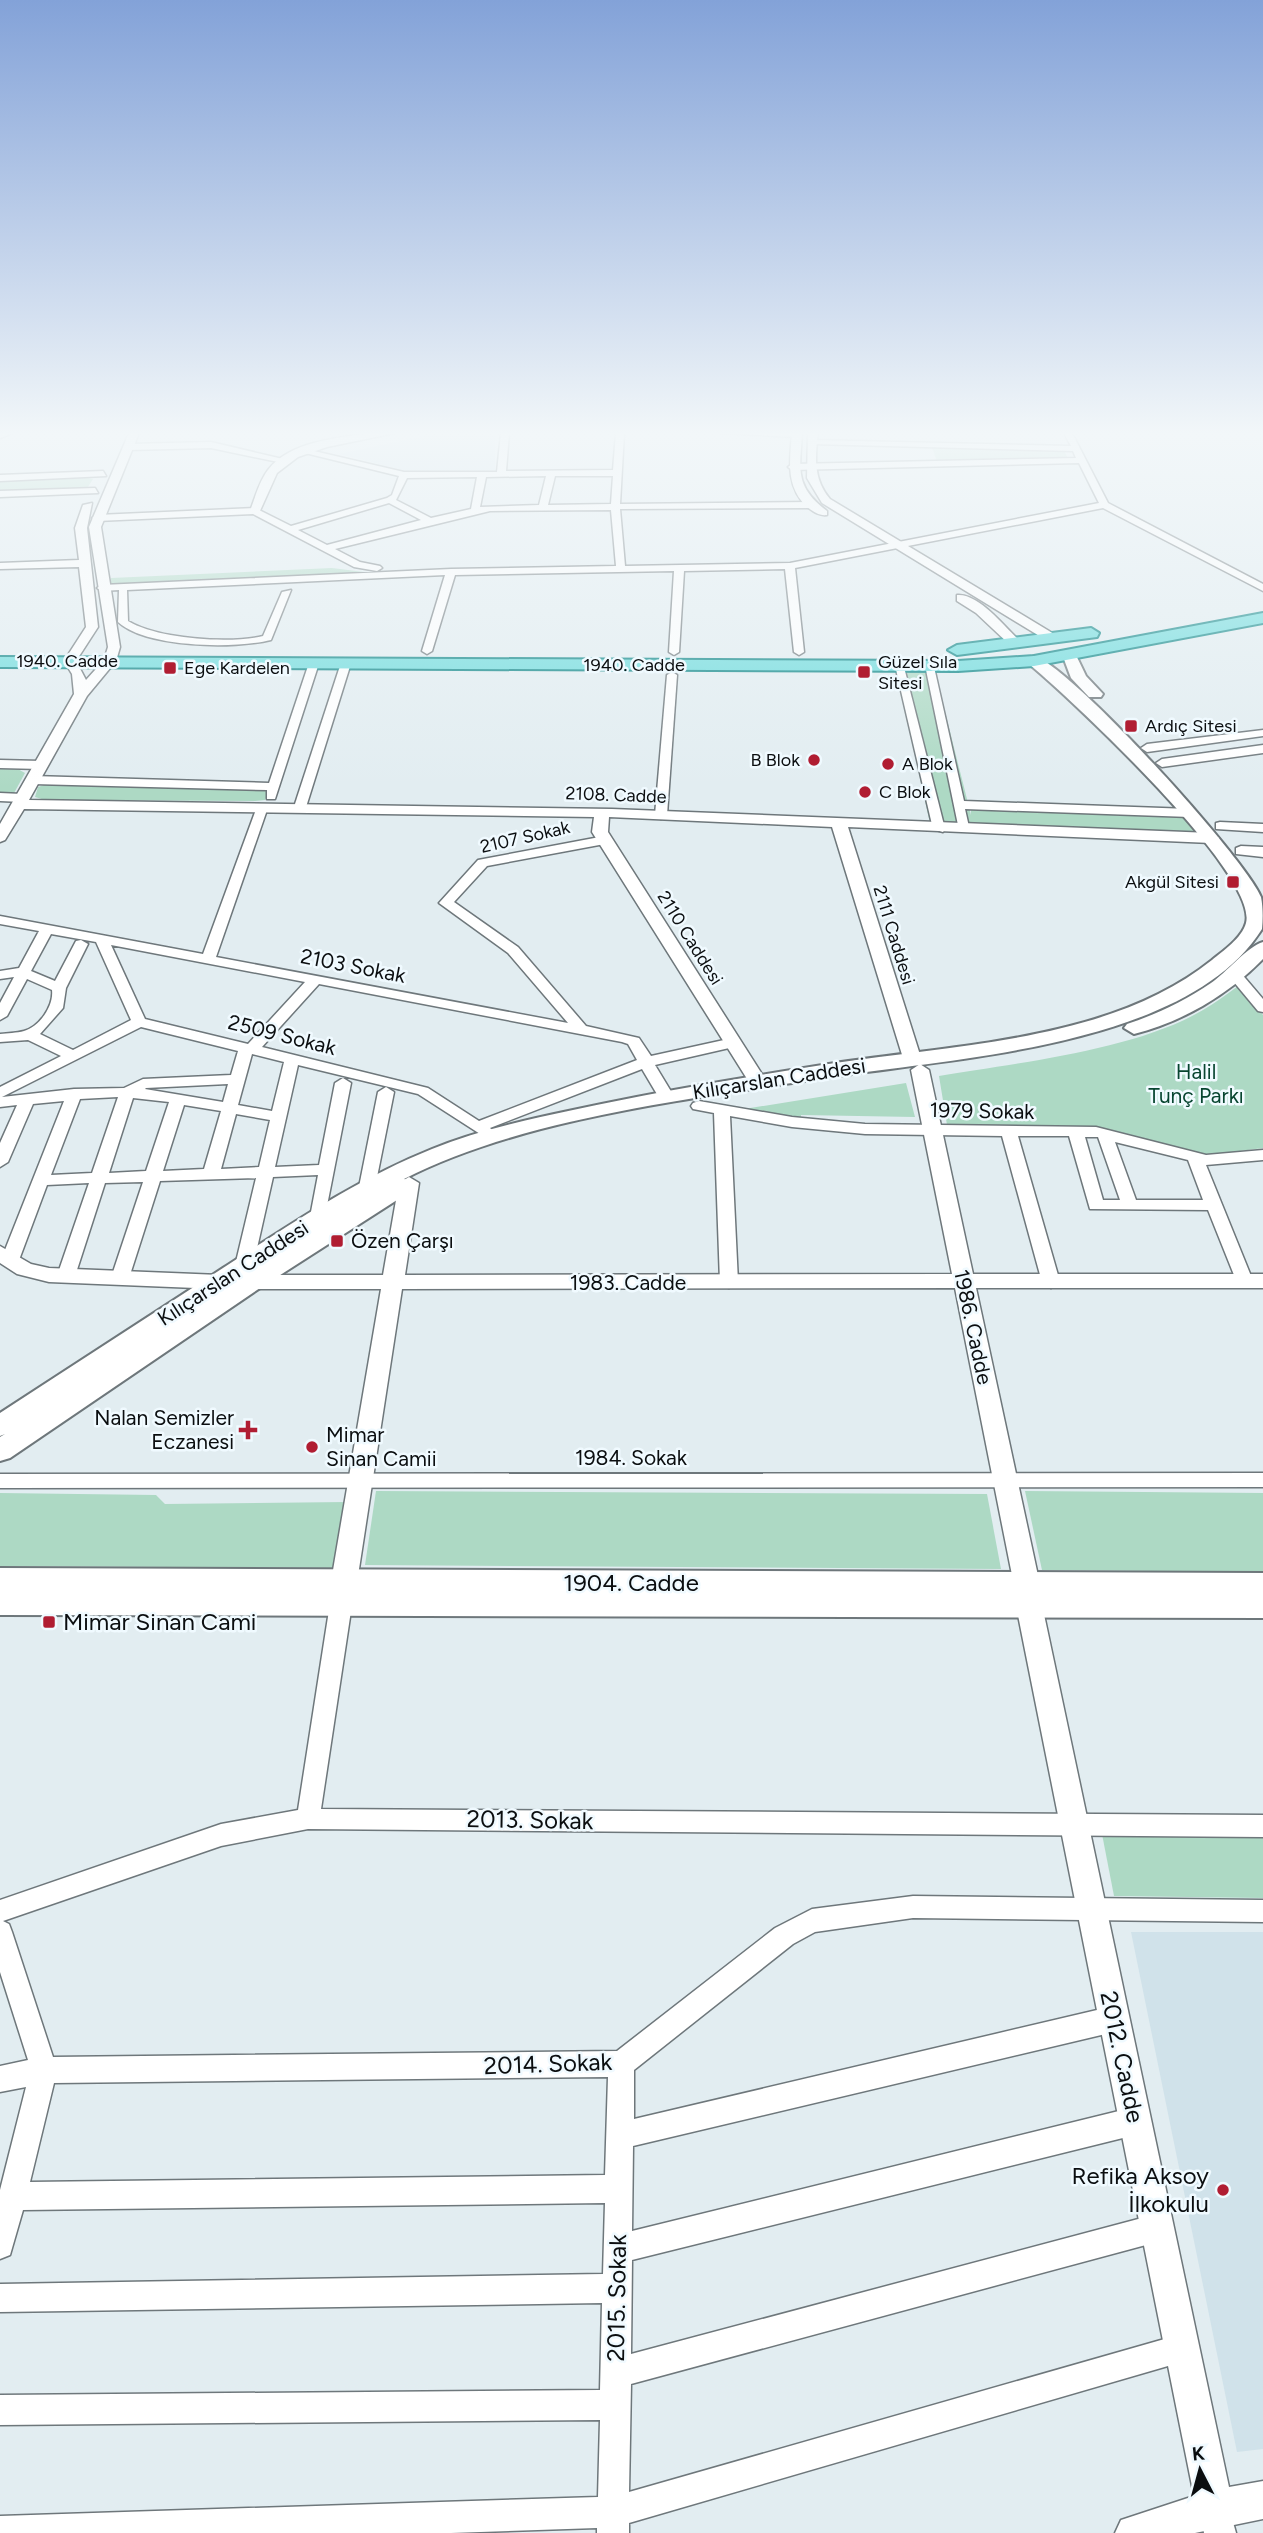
<svg xmlns="http://www.w3.org/2000/svg" width="1263" height="2533" font-family="Figtree,sans-serif">
	<style>
		.built { fill: #d0e2ea }
		.green { fill: #add9c4 }
		.lines { fill: none; stroke-linecap: round; stroke-linejoin: round }
		.minor-casing { stroke: #6e777b; stroke-width: 3 }
		.tertiary-casing { stroke: #6e777b; stroke-width: 3 }
		.secondary-casing { stroke: #6e777b; stroke-width: 4 }
		.primary-casing { stroke: #098485; stroke-width: 4 }
		.minor { fill: #fff; fill-rule: evenodd }
		.tertiary { fill: #fff; fill-rule: evenodd }
		.secondary { fill: #fff; fill-rule: evenodd }
		.primary { fill: #6bdbdc; fill-rule: evenodd }
		.poi-dot { fill: #b01d32; stroke: #f0faff; stroke-width: 2.5 }
		.labels { text-anchor: middle; stroke-width: 5; stroke-linejoin: round; paint-order: stroke }
		.far-street-label { font-size: 18px; fill: #0b0e10; stroke: #f0faff }
		.far-poi-label { font-size: 18px; fill: #0b0e10; stroke: #f0faff; text-anchor: start }
		.street-label { font-size: 21px; fill: #0b0e10; stroke: #f0faff }
		.park-label { font-size: 21px; fill: #074530; stroke: #f0faff }
		.poi-label { font-size: 21px; fill: #0b0e10; stroke: #f0faff; text-anchor: start }
		.near-street-label { font-size: 24px; fill: #0b0e10; stroke: #f0faff }
		.near-poi-label { font-size: 24px; fill: #0b0e10; stroke: #f0faff; text-anchor: start }
	</style>
	<rect width="100%" height="100%" fill="#e2edf1"/>
	<g class="built">
		<path d="M429 435 495 436V471H407L339 454Z"/>
		<path d="M1131 1932H1263V2449L1237 2452Z"/>
	</g>
	<g class="green">
		<path d="M932 447 1059 450 1065 452 1068 459 937 462Z"/>
		<path d="M87 478 93 479 86 490 0 493V481Z"/>
		<path d="M332 568 364 572 362 575 110 584 111 578Z"/>
		<path d="M934 668 971 815V806L1184 814 1198 834 931 828 896 669Z"/>
		<path d="M0 768H16L25 773 13 795 0 794Z"/>
		<path d="M47 784 263 789 268 793 265 800 255 801 45 800 35 797 38 787Z"/>
		<path d="M1238 986 1263 1015V1148L1209 1155 1104 1128 947 1125 939 1076C1017 1063 1136 1050 1203 1010 1215 1003 1227 994 1238 986Z"/>
		<path d="M906 1083 915 1117 801 1115V1119L738 1110Z"/>
		<path d="M376 1491 987 1494 1001 1569 365 1565Z"/>
		<path d="M1025 1491 1263 1493V1572L1042 1570Z"/>
		<path d="M0 1493 156 1495 165 1504 347 1502 338 1568 0 1566Z"/>
		<path d="M1102 1834 1263 1837V1898L1114 1896Z"/>
	</g>
	<g class="lines">
		<g class="minor-casing">
			<g id="minor">
				<path d="M0 433H13L0 438Z"/>
				<path d="M501 433H509L506 471 613 470 616 433H624L620 504 811 502 816 505 811 508 620 509 625 566 790 563 1099 503 1079 463 792 470 788 467 792 464 1076 458 1073 451 812 444 808 442 812 440 1071 446 1064 433H1072L1108 503 1263 584V591L1103 508 795 568 804 652 799 655 794 652 785 569 684 571 679 652 674 655 669 652 674 571 455 575 432 651 427 654 422 651 445 575 127 590 128 621C158 639 229 644 263 636L282 592 291 590 271 640C235 649 146 648 118 622L119 590 102 591 97 588 102 585 451 569 616 566 611 510 490 511 335 549 360 562 380 566 382 568 377 571 354 567 253 514 97 521 92 518 97 515 255 508 291 526 387 498 392 495 399 476 301 452V448L404 472H497ZM546 476 539 505 480 507 486 477ZM555 476H613L611 504 548 505ZM477 477 471 509 431 518 396 500 407 478ZM389 503 421 520 327 545 298 530Z"/>
				<path d="M719 433H798L800 435 796 437Z"/>
				<path d="M211 442 287 460 283 463 211 448 128 450 124 447 128 444Z"/>
				<path d="M103 471 106 476 0 481V475Z"/>
				<path d="M95 488 98 493 0 497V491Z"/>
				<path d="M314 660 319 663 275 799H267V790L33 784 27 780 33 776 269 783 309 663Z"/>
				<path d="M346 660 351 663 306 807 296 810 294 807 341 663Z"/>
				<path d="M895 665 904 667 945 829 943 832 933 829Z"/>
				<path d="M925 665 934 667 964 801 1190 809 1196 813 1190 817 965 809 969 827 959 830Z"/>
				<path d="M672 672 677 675 667 815 661 819 655 815 667 675Z"/>
				<path d="M1263 730V736L1147 752 1141 748 1147 744Z"/>
				<path d="M1263 745V753L1162 767 1156 763 1162 759Z"/>
				<path d="M0 760 41 761 47 765 41 769 0 768Z"/>
				<path d="M0 793 22 794 28 798 22 802 0 801Z"/>
				<path d="M258 804 268 807 216 957 568 1023 508 953 439 903 478 860 605 836 610 837V843L487 866 454 902 518 947 586 1026 639 1038 651 1056 733 1038 741 1043 738 1046 655 1065 675 1098 673 1101H661L642 1069 490 1128 499 1136 491 1141 418 1094 298 1065 275 1167 319 1165 335 1083 343 1078 351 1083 324 1221 318 1222 310 1217 318 1175 273 1177 253 1266 244 1272 235 1266 256 1178 160 1181 129 1278 120 1284 111 1278 143 1182 105 1183 75 1276 66 1282 57 1276 89 1183 47 1185 19 1260 16 1264H4L1 1260 64 1101 33 1104 8 1162 0 1167V1143L17 1105 0 1107V1087L61 1056 28 1040 0 1042V1034C7 1033 17 1033 24 1031 39 1027 54 1006 52 990L27 979 7 1016 0 1020V1003L14 977 0 979V971L19 968 39 931 0 924V916L203 954ZM51 934 96 942 131 1020 73 1050 40 1034 63 1008 66 988 88 944 81 940 76 941 55 981 31 971ZM111 945 305 982 248 1044 145 1019ZM319 984 622 1042 628 1044 637 1060 479 1121 428 1088 262 1047ZM141 1027 238 1051 231 1075 143 1079 124 1088 74 1089 2 1097ZM252 1054 284 1062 272 1111 238 1105ZM228 1084 223 1102 145 1089 146 1088ZM118 1097 92 1173 51 1175 80 1099ZM133 1098 169 1102 146 1171 109 1173ZM184 1105 221 1111 204 1169 163 1171ZM236 1114 270 1120 259 1167 221 1169Z"/>
				<path d="M1220 822 1263 824V832L1216 829V823Z"/>
				<path d="M1235 971 1240 972 1263 999V1012L1258 1011 1228 975Z"/>
				<path d="M386 1087 394 1092 375 1187 367 1192 359 1187 378 1092Z"/>
				<path d="M699 1101 792 1117 865 1124 1096 1127 1206 1155 1263 1150V1160L1206 1165 1253 1281 1250 1285H1238L1208 1210 1090 1209 1069 1136H1018L1060 1282 1051 1288 1042 1282 1002 1136 865 1134 792 1127 730 1116 738 1282 729 1288 723 1286 720 1282 714 1113 693 1109 691 1106 693 1103ZM1085 1137H1098L1120 1200H1103ZM1115 1142 1188 1160 1203 1200H1136Z"/>
				<path d="M1263 1473V1487L0 1488V1474Z"/>
				<path d="M341 1596 349 1598 352 1604 321 1809 1263 1815V1837L308 1829 221 1846 3 1921 9 1924 12 1932 53 2057 617 2051 775 1928 812 1909 913 1896 1263 1900V1922L913 1918 815 1932 793 1944 634 2070V2119L1114 2006 1123 2010 1127 2019 1123 2028 1114 2032 633 2146 632 2231 1135 2107 1145 2111 1149 2121 1145 2131 1135 2135 632 2260 631 2354 1157 2214 1167 2218 1171 2228 1167 2238 1157 2242 631 2384 629 2492 1182 2334 1192 2339 1197 2349 1192 2359 629 2523V2533H597V2528L451 2533H0V2516L598 2497 600 2420 0 2425V2395L600 2390 602 2303 0 2312V2284L603 2274 605 2203 23 2210 10 2255 0 2259V2190L26 2087 0 2092V2066L28 2060 0 1972V1900L221 1824 298 1810 330 1604 333 1598ZM608 2077 605 2175 30 2182 54 2083Z"/>
				<path d="M1215 2492 1226 2497 1236 2533H1204L1199 2508 1204 2497Z"/>
			</g>
		</g>
		<g class="tertiary-casing">
			<g id="tertiary">
				<path d="M129 433H139L101 527 120 647 116 661 87 696 29 800 612 809 1211 833 1219 838 1211 843 848 827 921 1058 912 1063 903 1058 832 827 609 817 608 832 767 1082 758 1088 749 1082 592 832 594 817 24 809 5 840 0 842V824L74 694 72 674 64 661 86 627 79 567 0 569V563L79 560 75 528 83 505 92 503 87 528 98 627 76 661 86 680 104 660 108 647 89 527Z"/>
				<path d="M371 433H395L327 447 298 457 277 473 259 513 250 511C255 498 259 482 268 470 290 441 338 438 371 433Z"/>
				<path d="M792 433H802C800 470 794 486 827 511V515C819 516 814 512 807 507 785 486 790 460 792 433Z"/>
				<path d="M808 433H818C815 457 813 479 830 499L1054 634V640H1046L822 503 807 478Z"/>
				<path d="M957 595C978 593 1003 625 1017 638V644H1009L976 613 957 601Z"/>
				<path d="M1241 846 1263 847V857L1236 854V848Z"/>
				<path d="M920 1064 929 1070 973 1274H1263V1288H976L1040 1585 1036 1592 1027 1595 1018 1592 1014 1585 955 1288 402 1289 357 1582 353 1589 344 1592 335 1589 331 1582 381 1289H220L49 1282 17 1274 0 1263V1246L31 1264 49 1268 220 1275H383L399 1183 409 1177 419 1183 405 1275 952 1274 911 1070Z"/>
				<path d="M1029 1595 1038 1598 1042 1605 1229 2487 1263 2481V2519L1195 2533H1115L1121 2520 1194 2496 1016 1605 1020 1598Z"/>
			</g>
		</g>
		<g class="secondary-casing">
			<g id="secondary">
				<path d="M1069 650 1074 651 1086 676 1103 694 1101 697H1089L1071 678 1062 654Z"/>
				<path d="M1034 656C1071 666 1245 858 1261 897 1263 907 1263 919 1262 929 1187 1048 951 1058 824 1078 692 1099 522 1118 404 1179L411 1181 415 1186 411 1191 260 1288 10 1458 0 1461V1437L5 1434 0 1436V1413C74 1365 149 1316 223 1268 291 1224 357 1179 432 1149 477 1131 525 1120 573 1110 659 1091 747 1077 835 1063 958 1044 1111 1041 1212 960 1223 951 1242 938 1246 923 1259 874 1069 697 1029 664L1026 661Z"/>
				<path d="M1263 942V959C1228 995 1182 1022 1134 1034L1124 1028 1127 1024C1157 1014 1185 1001 1211 983 1226 973 1248 946 1263 942Z"/>
				<path d="M0 1568 1263 1573V1618L0 1615Z"/>
			</g>
		</g>
		<g class="primary-casing">
			<g id="primary">
				<path d="M1263 613V623L1034 666 958 671 0 667V657L958 661 1034 656Z"/>
				<path d="M1091 628 1099 633 1097 637 957 655 948 650 957 645Z"/>
			</g>
		</g>
		<use href="#minor" class="minor"/>
		<use href="#tertiary" class="tertiary"/>
		<use href="#secondary" class="secondary"/>
		<use href="#primary" class="primary"/>
	</g>
	<linearGradient id="sky" x2="0" y2="1"><stop stop-color="#83a2d8"/><stop offset="0.55" stop-color="#f2f7f9"/><stop offset="1" stop-color="#f2f7f9" stop-opacity="0"/></linearGradient>
	<rect width="1263" height="788" fill="url(#sky)"/>
	<g class="poi-dot">
		<rect x="163" y="661" width="14" height="14" rx="3.5"/>
		<rect x="857" y="665" width="14" height="14" rx="3.5"/>
		<rect x="1124" y="719" width="14" height="14" rx="3.5"/>
		<circle cx="814" cy="760" r="7"/>
		<circle cx="888" cy="764" r="7"/>
		<circle cx="865" cy="792" r="7"/>
		<rect x="1226" y="875" width="14" height="14" rx="3.5"/>
		<rect x="330" y="1234" width="14" height="14" rx="3.5"/>
		<path d="M244.5 1419.5h7v7h7v7h-7v7h-7v-7h-7v-7h7z"/>
		<circle cx="312" cy="1447" r="7"/>
		<rect x="42" y="1615" width="14" height="14" rx="3.5"/>
		<circle cx="1223" cy="2190" r="7"/>
	</g>
	<g class="labels">
		<g class="far-street-label">
			<text x="67" y="667">1940. Cadde</text>
			<text x="634" y="671">1940. Cadde</text>
			<text transform="translate(616 795) rotate(2)" y="6">2108. Cadde</text>
			<text transform="translate(525 837) rotate(-13)" y="6">2107 Sokak</text>
			<text transform="translate(894 935) rotate(73)" y="6">2111 Caddesi</text>
			<text transform="translate(690 938) rotate(58)" y="6">2110 Caddesi</text>
		</g>
		<g class="far-poi-label">
			<text x="878" y="668">Güzel Sıla<tspan x="878" dy="21">Sitesi</tspan></text>
			<text x="184" y="674">Ege Kardelen</text>
			<text x="1145" y="732">Ardıç Sitesi</text>
			<text x="800" y="766" text-anchor="end">B Blok</text>
			<text x="902" y="770">A Blok</text>
			<text x="879" y="798">C Blok</text>
			<text x="1219" y="888" text-anchor="end">Akgül Sitesi</text>
		</g>
		<g class="street-label">
			<text transform="translate(353 966) rotate(11)" y="7">2103 Sokak</text>
			<text transform="translate(282 1035) rotate(14)" y="7">2509 Sokak</text>
			<text transform="translate(779 1079) rotate(-9)" y="7">Kılıçarslan Caddesi</text>
			<text transform="translate(982 1111) rotate(1)" y="7">1979 Sokak</text>
			<text transform="translate(233 1273) rotate(-33)" y="7">Kılıçarslan Caddesi</text>
			<text x="628" y="1290">1983. Cadde</text>
			<text transform="translate(973 1327) rotate(78)" y="7">1986. Cadde</text>
			<text x="631" y="1465">1984. Sokak</text>
		</g>
		<g class="park-label">
			<text x="1196" y="1079">Halil<tspan x="1196" dy="24">Tunç Parkı</tspan></text>
		</g>
		<g class="poi-label">
			<text x="351" y="1248">Özen Çarşı</text>
			<text x="234" y="1425" text-anchor="end">Nalan Semizler<tspan x="234" dy="24">Eczanesi</tspan></text>
			<text x="326" y="1442">Mimar<tspan x="326" dy="24">Sinan Camii</tspan></text>
		</g>
		<g class="near-street-label">
			<text x="631" y="1591">1904. Cadde</text>
			<text transform="translate(530 1820) rotate(1)" y="8">2013. Sokak</text>
			<text transform="translate(1122 2057) rotate(78)" y="8">2012. Cadde</text>
			<text transform="translate(548 2064) rotate(-2)" y="8">2014. Sokak</text>
			<text transform="translate(617 2298) rotate(-89)" y="8">2015. Sokak</text>
		</g>
		<g class="near-poi-label">
			<text x="63" y="1630">Mimar Sinan Cami</text>
			<text x="1209" y="2184" text-anchor="end">Refika Aksoy<tspan x="1209" dy="28">İlkokulu</tspan></text>
		</g>
	</g>
	<g transform="translate(1200 2470) rotate(354)" stroke="#f0faff" stroke-width="5" paint-order="stroke">
	<path d="M0-5L12 26L0 18L-12 26Z" fill="#0b0e10"/>
	<text y="-10" font-size="19" font-weight="bold" text-anchor="middle" fill="#0b0e10">K</text>
	</g>
</svg>
